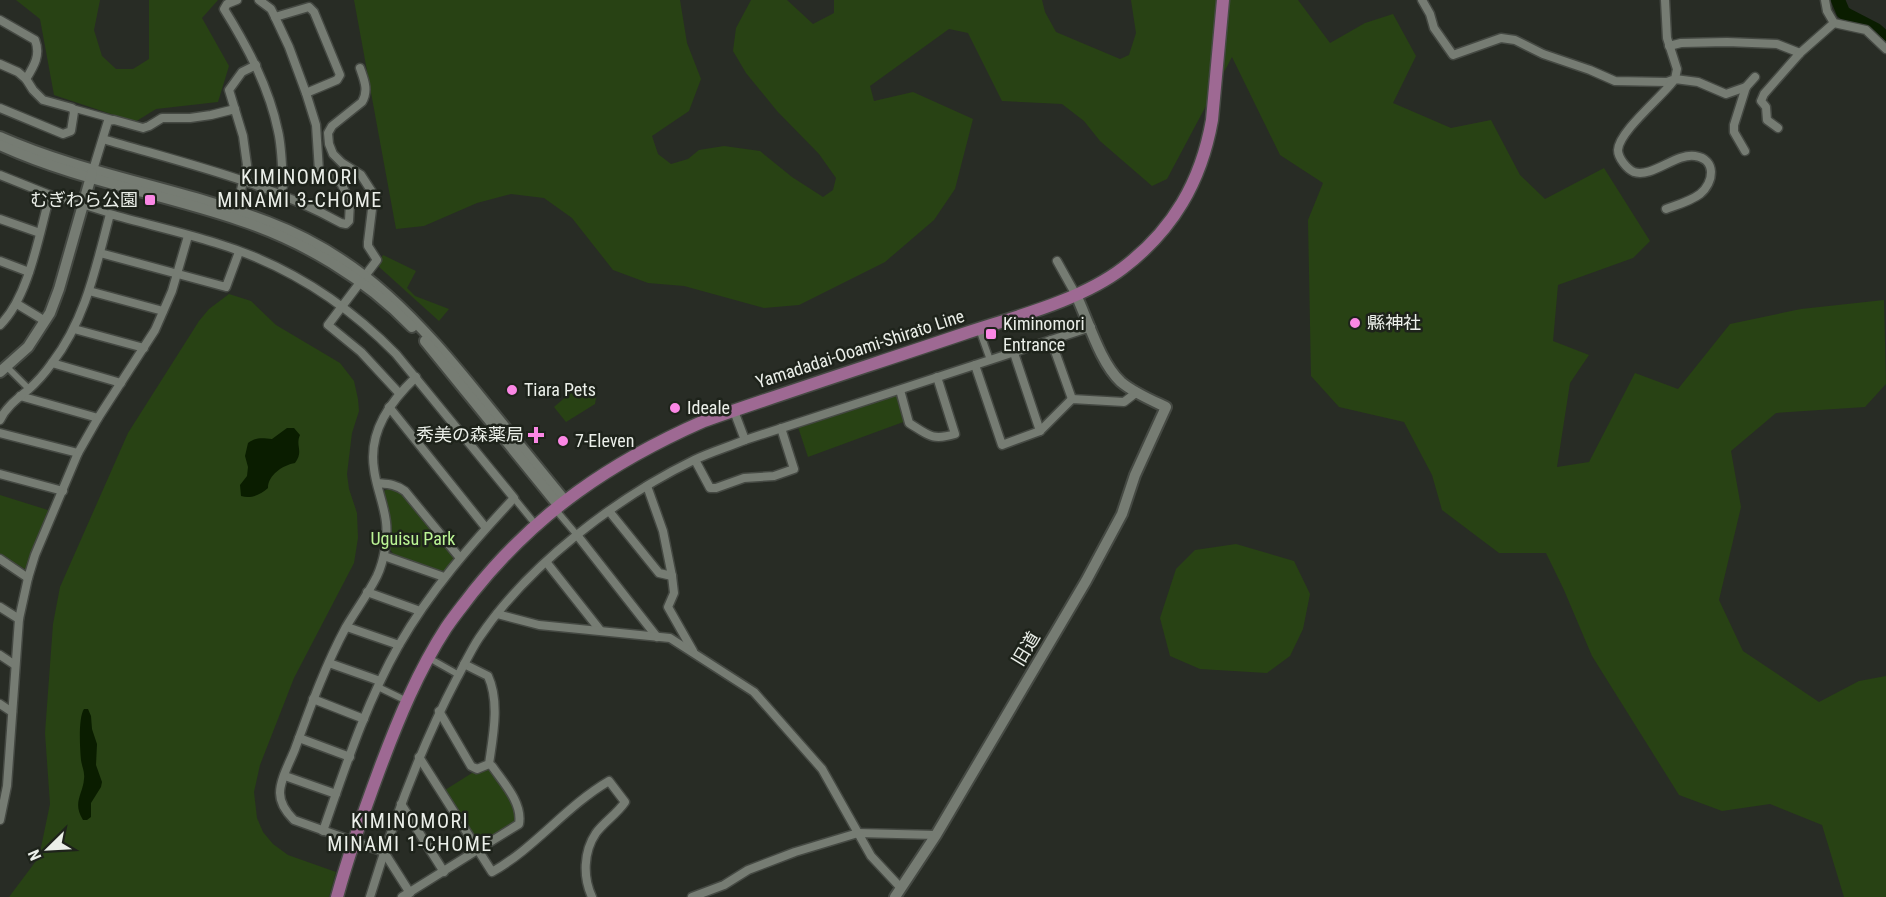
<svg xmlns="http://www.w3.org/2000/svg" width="1886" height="897" font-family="'Roboto Condensed','Noto Sans JP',sans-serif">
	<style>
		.green { fill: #284214 }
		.water { fill: #0a1d00 }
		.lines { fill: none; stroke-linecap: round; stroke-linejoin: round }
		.river { stroke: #0a1d00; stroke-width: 14 }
		.pedestrian-casing { stroke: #454943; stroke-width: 9 }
		.minor-casing { stroke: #454943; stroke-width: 11 }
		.tertiary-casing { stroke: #454943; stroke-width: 14 }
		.primary-casing { stroke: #454943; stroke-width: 15 }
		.pedestrian { stroke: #767c73; stroke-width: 6 }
		.minor { stroke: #767c73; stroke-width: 8 }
		.tertiary { stroke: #767c73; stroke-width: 10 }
		.primary { stroke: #9e6993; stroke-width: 12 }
		.poi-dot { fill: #fb87e5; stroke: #1e231b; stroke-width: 2 }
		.labels { text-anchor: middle; stroke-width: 5; stroke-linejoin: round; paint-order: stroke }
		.poi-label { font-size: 18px; fill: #ebefe9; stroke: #1e231b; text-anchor: start }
		.street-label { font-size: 18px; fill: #ebefe9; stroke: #1e231b }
		.park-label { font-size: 18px; fill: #bbf495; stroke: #1e231b }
		.neighbourhood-label { font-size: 20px; letter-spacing: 1.5px; fill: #ebefe9; stroke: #1e231b }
	</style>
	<rect width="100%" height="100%" fill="#282c25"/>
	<g class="green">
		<path d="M16 0H100L94 30 102 56 116 69H133L149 59V0H218L202 18 229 66 218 102 156 109 135 122 54 95 40 19Z"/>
		<path d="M354 0H680L687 43 701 79 689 111 652 136 658 154 671 164 688 159 699 150 724 146 760 151 792 177 823 197 833 190 836 178 819 154 777 111 746 73 733 51 736 28 751 0H787L813 24 834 13V0H1042L1045 12 1056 32 1120 59 1129 55 1136 33 1131 0H1298L1330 43 1365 23 1393 14 1416 56 1393 103 1451 128 1491 120 1520 175 1545 199 1604 168 1650 241 1633 258 1558 285 1553 341 1589 355 1570 383 1557 467 1589 462 1635 373 1678 389 1730 324 1801 309 1884 300 1886 384 1865 407 1776 413 1731 451 1741 507 1719 600 1743 651 1819 702 1859 681 1886 676V897H1844L1822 825 1770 804 1722 811 1679 795 1592 656 1564 590 1546 553H1499L1442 510 1432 475 1404 422 1339 407 1311 376 1308 220 1323 183 1280 155 1232 57 1167 179 1152 186 1100 141 1084 121 1062 104 1002 101 968 33 949 29 870 86 874 101 913 92 973 119 955 189 934 220 885 262 799 305 764 308 684 286 648 283 613 270 572 218 544 198 511 194 477 203 424 226 396 229Z"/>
		<path d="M383 255 416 271 407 288 415 296 449 309 439 321 377 265Z"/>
		<path d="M229 294 251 301 276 325 340 363 354 381 358 399 359 411 352 433 347 474 349 489 357 513 358 538 354 563 294 678 260 765 254 792 257 818 263 832 273 844 288 855 336 872 329 897H9L39 857 50 804 45 733 53 624 60 587 128 433 199 321 209 309Z"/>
		<path d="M575 389 597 392 595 404 566 422 554 407Z"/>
		<path d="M893 395 898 397 906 421 808 457 798 427Z"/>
		<path d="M390 488 402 492 453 554 455 560 446 570 442 571 394 555 390 549C394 531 388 510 384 491Z"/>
		<path d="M0 495 51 511 29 565 25 569 0 554Z"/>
		<path d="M1236 544 1294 561 1310 594 1303 629 1290 656 1267 673 1200 669 1170 656 1160 618 1176 569 1195 550Z"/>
		<path d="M489 769 493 771 517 810V821L481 844 478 843 445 790 472 773Z"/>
	</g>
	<g class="water">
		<path d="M287 428H294L300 435C295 446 304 451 295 463 283 465 268 475 268 488 260 495 251 499 241 496L240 485 247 476 248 467 245 456 248 443C256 437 262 438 272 439Z"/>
		<path d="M84 709H88L91 716 92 729 97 744 96 765 102 782 101 787 91 803V817L87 820H83C72 803 83 794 84 779 85 772 82 767 81 760 80 749 78 718 84 709Z"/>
	</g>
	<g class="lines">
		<path class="river" d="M1838 0 1843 12 1847 15 1876 30 1886 39"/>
		<g class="pedestrian-casing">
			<g id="pedestrian">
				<path d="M72 108 112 119"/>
				<path d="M50 195 110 214"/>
				<path d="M979 329 990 360"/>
				<path d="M7 367 29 389"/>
				<path d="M514 498 536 525"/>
				<path d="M555 509 577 535"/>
				<path d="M429 658 459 675"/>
				<path d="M378 687 407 701"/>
			</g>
		</g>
		<g class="minor-casing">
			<g id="minor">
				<path d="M237 0 227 4 224 9C247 46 269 87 278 131 282 148 282 168 283 186L281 194"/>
				<path d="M1422 0 1430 14 1434 28 1453 55 1501 38 1515 40 1543 54 1590 70 1615 81 1667 82 1675 79 1677 69 1667 38 1665 0"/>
				<path d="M1825 0 1827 11 1834 23 1866 30 1886 49"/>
				<path d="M275 17 309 7 314 12 340 75 337 80 306 93"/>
				<path d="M0 20 35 40C41 55 34 66 26 79"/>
				<path d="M1669 46 1681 43 1727 42 1777 44 1800 53"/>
				<path d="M0 64 18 72 26 79 33 90 43 100 72 108 74 112 71 131 63 134 0 108"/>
				<path d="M360 68C364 80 369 90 362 102L332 126 328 133 329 144 333 154 342 163 361 175 372 192 373 201 368 242V246L377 260 328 325 361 352 399 393"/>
				<path d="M1778 128 1767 120 1766 107 1761 101 1764 94 1800 53 1834 23"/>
				<path d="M103 139C184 163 267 182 341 223L346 224 349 221 350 202 341 183 319 171 316 125 306 93 289 47 275 17 271 9 259 0"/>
				<path d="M1745 151 1734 132V125L1746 87 1755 77"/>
				<path d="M93 170 108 121 114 120 143 128 149 126 162 118H190L211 115 235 109"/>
				<path d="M0 175 50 195C39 234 29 297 0 325"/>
				<path d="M1666 209C1677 205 1691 201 1700 194 1714 183 1717 159 1695 156 1676 153 1652 178 1634 172 1627 169 1618 158 1618 150 1619 131 1664 95 1675 79L1698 82 1726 94 1746 87"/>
				<path d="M236 211 247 165 243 136 229 90 242 72 256 65"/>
				<path d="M0 219 40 233"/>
				<path d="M100 253 226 287 239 252"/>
				<path d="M0 261 29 272"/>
				<path d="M1057 261 1076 295"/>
				<path d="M89 291 163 311"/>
				<path d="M17 304 45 321"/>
				<path d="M74 329 144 348"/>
				<path d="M1051 340 1072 399"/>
				<path d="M1014 353 1040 431"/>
				<path d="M52 363 121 383"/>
				<path d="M975 365 1002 445 1040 431 1072 399 1124 402 1137 392"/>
				<path d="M900 390 909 423C928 435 932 441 955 434L937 377"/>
				<path d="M20 396 98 418"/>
				<path d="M389 407 486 528"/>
				<path d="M734 411 745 440"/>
				<path d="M0 420C6 407 17 399 28 390 37 382 45 373 52 363 86 319 96 266 110 214 145 224 181 232 216 243 285 264 346 303 396 354L514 498C471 544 430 591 399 645 366 703 345 768 323 831"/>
				<path d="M0 433 78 453"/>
				<path d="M695 460 710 488H716L744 478 774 476 794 469 781 428"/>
				<path d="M0 474 63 491"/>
				<path d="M377 483C388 484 396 484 405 491L460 558"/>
				<path d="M647 486 663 531 672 576 674 593 668 607 693 651"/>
				<path d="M609 511 659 573 672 576"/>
				<path d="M577 535 657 637"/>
				<path d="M384 556 444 577"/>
				<path d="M0 559 28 578"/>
				<path d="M547 563 600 630"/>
				<path d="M367 592 420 611"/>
				<path d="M0 607 19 619"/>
				<path d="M497 614 539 625 670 638 754 692 822 769 871 856 901 888"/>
				<path d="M347 627 399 645"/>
				<path d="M0 655 15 665"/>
				<path d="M329 663 380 681"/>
				<path d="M313 699 364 719"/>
				<path d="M0 704 12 712"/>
				<path d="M439 711 471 766 477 769 489 764C493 736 500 702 488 676L464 664"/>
				<path d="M299 738 350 757"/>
				<path d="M419 757 492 872C535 848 566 806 609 781L625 802C617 814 604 822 596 833 583 852 583 878 592 897"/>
				<path d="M285 776 336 794"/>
				<path d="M401 804 444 872"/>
				<path d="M0 820 7 786 19 619 28 578 35 555 78 453 98 418 155 330 172 291 188 236"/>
				<path d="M410 893 384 852 294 820C287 813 280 804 280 793 280 779 290 762 295 749 310 708 325 666 346 627 356 610 368 594 377 576 384 561 388 539 386 522 384 504 376 487 374 469 368 431 391 401 416 377"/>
				<path d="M370 897C393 822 420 748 457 678 464 665 471 650 479 638 528 565 616 498 694 460 711 452 728 447 745 440L1091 327"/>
				<path d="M402 897 519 824C523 803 503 782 492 766L489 764"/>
				<path d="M692 897 724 885 748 870 795 852 858 833 936 835"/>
			</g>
		</g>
		<g class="tertiary-casing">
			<g id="tertiary">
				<path d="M0 137C86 175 180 188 268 222 363 258 420 322 482 399 510 433 537 467 565 501"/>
				<path d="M0 145C76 180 160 193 239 220 303 241 365 278 412 327"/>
				<path d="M425 341 559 506"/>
				<path d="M0 372 28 347 50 313 59 289 92 173"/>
				<path d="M895 897 936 835 1086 581 1122 514 1135 475 1166 407C1151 400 1134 393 1121 382 1100 363 1088 320 1076 295"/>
			</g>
		</g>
		<g class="primary-casing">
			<path id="primary" d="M337 897C349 853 364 811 380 768 398 720 418 671 446 628 454 616 464 604 473 592 537 512 611 462 704 421 790 391 877 363 963 334 1014 317 1080 301 1123 268 1173 230 1201 182 1212 120L1223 0"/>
		</g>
		<use href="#pedestrian" class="pedestrian"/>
		<use href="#minor" class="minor"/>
		<use href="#tertiary" class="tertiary"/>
		<use href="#primary" class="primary"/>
	</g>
	<g class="poi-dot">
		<rect x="144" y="194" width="12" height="12" rx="3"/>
		<circle cx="1355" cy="323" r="6"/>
		<rect x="985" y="328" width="12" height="12" rx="3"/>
		<circle cx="512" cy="390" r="6"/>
		<circle cx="675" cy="408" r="6"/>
		<path d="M533 426h6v6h6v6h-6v6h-6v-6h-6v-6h6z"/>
		<circle cx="563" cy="441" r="6"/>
	</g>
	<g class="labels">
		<g class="poi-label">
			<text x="138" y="206" text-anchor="end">むぎわら公園</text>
			<text x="1367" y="329">縣神社</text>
			<text x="1003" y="330">Kiminomori<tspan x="1003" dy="21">Entrance</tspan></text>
			<text x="524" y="396">Tiara Pets</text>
			<text x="687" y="414">Ideale</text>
			<text x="524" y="441" text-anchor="end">秀美の森薬局</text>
			<text x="575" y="447">7-Eleven</text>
		</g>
		<g class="street-label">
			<text transform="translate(860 349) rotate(-18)" y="6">Yamadadai-Ooami-Shirato Line</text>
			<text transform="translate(1026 649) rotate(-59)" y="6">旧道</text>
		</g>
		<g class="park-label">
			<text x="413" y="545">Uguisu Park</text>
		</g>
		<g class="neighbourhood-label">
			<text x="300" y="184">KIMINOMORI<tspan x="300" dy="23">MINAMI 3-CHOME</tspan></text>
			<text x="410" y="828">KIMINOMORI<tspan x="410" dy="23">MINAMI 1-CHOME</tspan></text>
		</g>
	</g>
	<g transform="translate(48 849) rotate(246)" stroke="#1e231b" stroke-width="4.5" paint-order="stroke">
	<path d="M0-4.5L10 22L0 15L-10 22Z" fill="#ebefe9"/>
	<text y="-9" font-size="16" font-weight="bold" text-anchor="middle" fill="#ebefe9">N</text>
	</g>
</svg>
